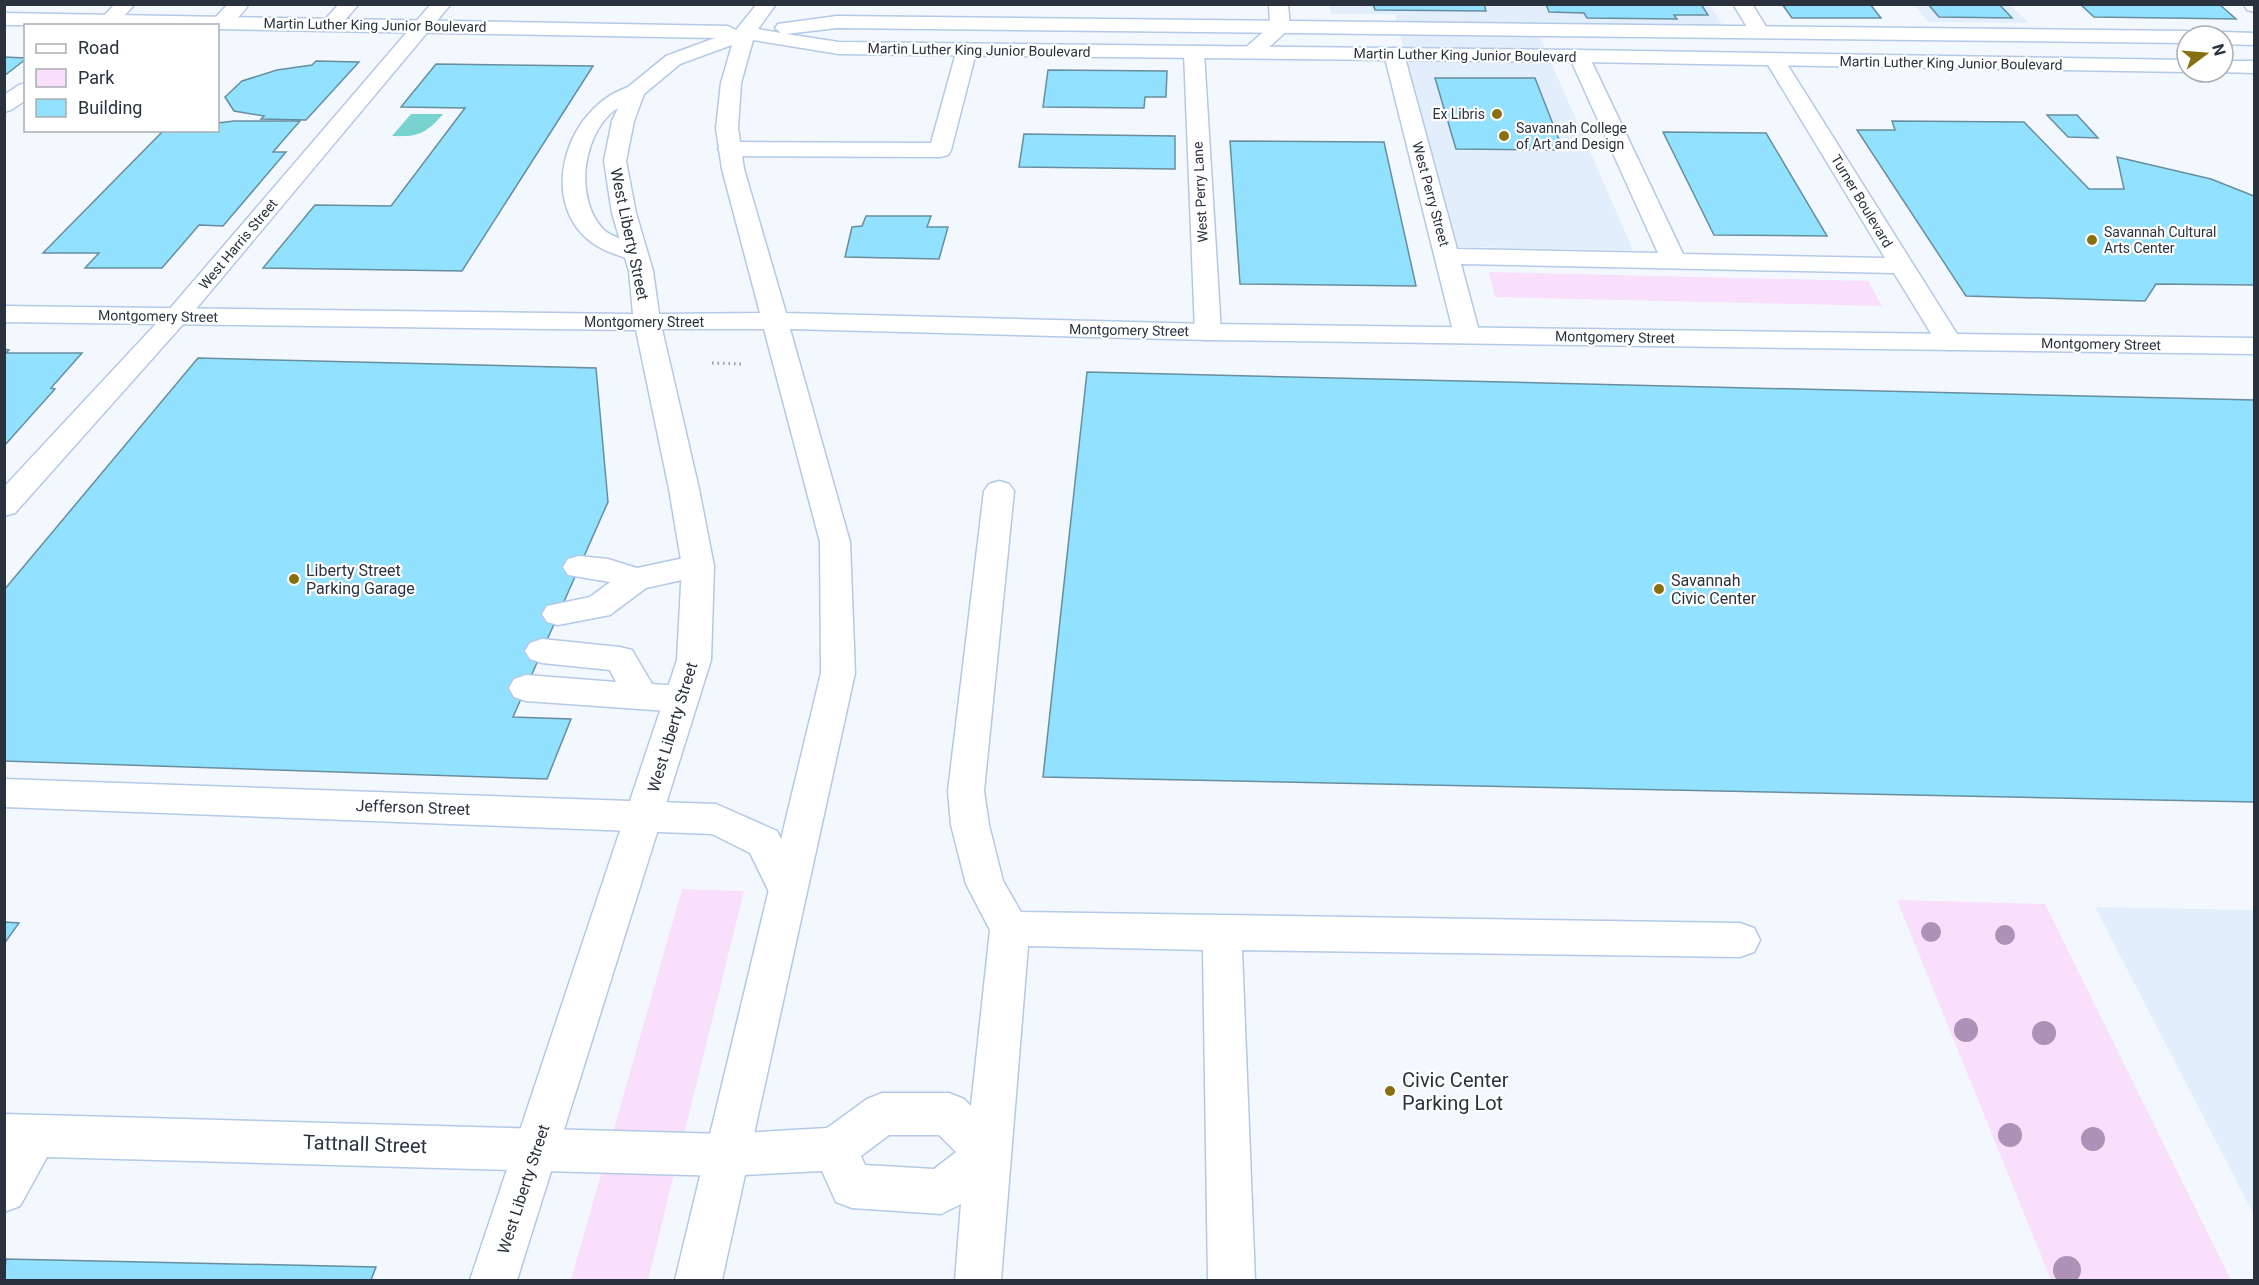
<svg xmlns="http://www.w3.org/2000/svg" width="2259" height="1285" font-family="Roboto,sans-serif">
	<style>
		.built { fill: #e3eefd }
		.green { fill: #f9dffc }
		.water { fill: #78d2ce }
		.building { fill: #92e1ff; stroke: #678e9d; stroke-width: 1.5 }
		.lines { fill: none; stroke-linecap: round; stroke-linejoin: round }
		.minor-casing { stroke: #b3c9e7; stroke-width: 3 }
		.major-casing { stroke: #b3c9e7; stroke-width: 3 }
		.path { stroke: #979ea6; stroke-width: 3; stroke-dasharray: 1.5 4; stroke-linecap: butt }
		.minor { fill: #fff; fill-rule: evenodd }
		.major { fill: #fff; fill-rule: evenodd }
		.tree { fill: #ad91b6 }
		.poi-dot { fill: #886f10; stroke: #fff; stroke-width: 2 }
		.labels { text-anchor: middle; stroke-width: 4.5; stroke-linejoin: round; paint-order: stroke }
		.far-street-label { font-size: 14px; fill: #2a323e; stroke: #fff }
		.far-poi-label { font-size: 14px; fill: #2a323e; stroke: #fff; text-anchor: start }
		.street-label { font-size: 16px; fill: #2a323e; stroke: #fff }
		.poi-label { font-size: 16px; fill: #2a323e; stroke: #fff; text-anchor: start }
		.near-poi-label { font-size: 20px; fill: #2a323e; stroke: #fff; text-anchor: start }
		.near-street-label { font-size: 20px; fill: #2a323e; stroke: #fff }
	</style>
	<rect width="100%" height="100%" fill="#f3f8fe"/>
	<g class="built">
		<path d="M1329 5H1710L1723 26 1534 23 1633 250 1453 247 1395 14H1331Z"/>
		<path d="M1914 5H2010L2029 23 1929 22Z"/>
		<path d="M2095 907 2254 910V1215Z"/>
	</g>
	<g class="green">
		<path d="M1489 272 1868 281 1882 306 1495 297Z"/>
		<path d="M682 889 744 891 648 1280H571Z"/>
		<path d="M1897 900 2045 904 2231 1280H2051Z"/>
	</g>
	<path class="water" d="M411 114H443C426 134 418 137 392 136Z"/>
	<g class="building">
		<path d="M1373 4H1484L1486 11 1375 10Z"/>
		<path d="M1546 4H1701L1708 15H1674L1677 19 1587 18 1584 13 1549 12Z"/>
		<path d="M1782 4H1870L1881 18H1792Z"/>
		<path d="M1928 4H1999L2012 18 1939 17Z"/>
		<path d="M2080 4H2219L2236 19 2094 17Z"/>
		<path d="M4 57 26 58V59L4 76Z"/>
		<path d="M316 61 359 62 306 120 261 119 264 116 234 111 225 97 242 81 277 70 312 65Z"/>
		<path d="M436 64 593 66 462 271 263 268 315 205 391 206 465 108 401 107Z"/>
		<path d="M1048 70 1167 71 1166 97H1145L1144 108 1043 107Z"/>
		<path d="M1435 78H1535L1563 150 1456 149Z"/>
		<path d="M2047 115H2077L2098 138 2068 137Z"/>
		<path d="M234 121H300L273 152H286L223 226 199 225 162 268H85L99 253H43L164 130H218V123Z"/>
		<path d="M1892 121 2024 122 2089 189H2124L2117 157 2211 179 2254 196V285L2156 284 2145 301 1966 296 1857 130H1895Z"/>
		<path d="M1663 132 1766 133 1827 236 1714 235Z"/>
		<path d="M1024 134 1175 136V169L1019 167Z"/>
		<path d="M1230 141 1384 142 1416 286 1240 284Z"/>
		<path d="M866 216H931L927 227H948L939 259 845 257 852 227 862 226Z"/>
		<path d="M4 349 9 350 6 353H82L51 388 55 389 4 446Z"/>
		<path d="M198 358 596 368 608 502 513 717 571 719 547 779 4 761V590Z"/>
		<path d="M1087 372 2254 400V802L1043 777Z"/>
		<path d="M4 922 19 923 4 944Z"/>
		<path d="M6 1259 376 1267 371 1280H4Z"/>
	</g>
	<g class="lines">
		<g class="minor-casing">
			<g id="minor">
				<path d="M115 4H135L115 26H94Z"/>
				<path d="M228 4H249C240 17 224 35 211 22Z"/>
				<path d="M339 4H359L338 28H324L321 24Z"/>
				<path d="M431 4H451L185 322 15 513 4 516V487L167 312Z"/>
				<path d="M1269 4H1288L1290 28 1258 57H1244L1241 53 1244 49 1270 26Z"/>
				<path d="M1733 4H1752L1770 33 1767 37H1753Z"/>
				<path d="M967 43 974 45 977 49 951 150 948 155 940 157 729 156 721 154 718 149 721 144 729 142 931 143 957 49 960 45Z"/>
				<path d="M1194 46 1201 48 1204 52 1221 332 1217 338 1208 340 1199 338 1195 332 1184 52 1187 48Z"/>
				<path d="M1394 48 1401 50 1404 54 1457 249 1658 253 1569 56 1572 52H1586L1589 56 1683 254 1885 258 1765 60 1768 56H1782L1962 342 1958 348 1949 350 1940 348 1894 273 1461 264 1480 335 1476 341 1467 343 1458 341 1454 335 1384 54 1387 50Z"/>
				<path d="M26 83V100L11 110 4 112V95L19 85Z"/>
				<path d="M635 85 642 87 645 91C638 102 621 104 611 113 582 140 575 199 603 229 615 241 638 240 647 253L644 258C632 261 623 257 612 253 530 223 559 104 635 85Z"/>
				<path d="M999 481 1009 484 1014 491 984 791 989 825 1003 881 1021 912 1740 923 1754 928 1760 940 1754 952 1740 957 1242 950 1255 1280H1208L1203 950 1028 946 1001 1280H955L961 1204 941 1214 852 1208 836 1202 822 1171 725 1176 47 1157 20 1206 4 1212V1114L725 1134 827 1128 867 1099 882 1093H949L964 1099 971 1106 990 930 966 884 951 825 948 791 984 491 989 484ZM889 1135H939L956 1152 934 1169 865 1165 861 1156Z"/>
				<path d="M698 555 709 558 714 566 709 574 646 588 610 615 558 625 547 622 542 614 547 606 590 597 610 582 568 575 563 567 568 559 579 556 608 559 637 568Z"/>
				<path d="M542 639 620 647 632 650 652 684 682 686 694 690 699 699 694 708 682 712 526 701 514 697 509 688 514 679 526 675 616 682 610 670 542 663 530 659 525 651 530 643Z"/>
				<path d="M4 779 716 804 777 831 806 889 801 900 787 905 773 900 750 853 712 834 4 807Z"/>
			</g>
		</g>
		<g class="major-casing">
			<g id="major">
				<path d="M757 4H776L758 29 781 33 775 28 778 24 837 16 2187 31 2196 36H2187V43L837 28 786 34 839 42 1579 50 2187 60V72L1579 62 839 54 753 40 741 83 738 128 744 169 786 313 1208 324 2254 338V354L1208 340 790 329 850 542 855 673 722 1280H675L821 673 820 542 764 329H662L699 489 714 566 711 660 517 1280H470L677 660 682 566 669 489 636 330 4 322V306L633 314 629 271 612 213 604 161 612 121 628 87 666 56 715 38 218 29V26L4 25V13L728 26 736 30ZM732 45 721 83 716 128 722 169 760 313 659 314 653 271 636 213 626 161 634 121 644 94 680 64Z"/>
				<path d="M2244 4H2254V12L2247 10Z"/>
				<path d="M2223 32 2254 33V45L2223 44V36H2215Z"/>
				<path d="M2223 61H2254V73L2219 72H2223Z"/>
			</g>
		</g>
		<path class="path" d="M712 363 743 364"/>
		<use href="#minor" class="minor"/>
		<use href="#major" class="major"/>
	</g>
	<g class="tree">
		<circle cx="1931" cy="932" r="10"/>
		<circle cx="2005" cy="935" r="10"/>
		<circle cx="1966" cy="1030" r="12"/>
		<circle cx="2044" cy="1033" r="12"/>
		<circle cx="2010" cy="1135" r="12"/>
		<circle cx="2093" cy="1139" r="12"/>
		<circle cx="2067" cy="1270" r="14"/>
	</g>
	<g class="poi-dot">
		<circle cx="1497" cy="114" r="6"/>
		<circle cx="1504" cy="136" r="6"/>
		<circle cx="2092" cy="240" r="6"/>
		<circle cx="294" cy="579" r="6"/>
		<circle cx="1659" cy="589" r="6"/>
		<circle cx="1390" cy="1091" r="6"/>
	</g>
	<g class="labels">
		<g class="far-street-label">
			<text transform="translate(375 25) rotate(1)" y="5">Martin Luther King Junior Boulevard</text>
			<text transform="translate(979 50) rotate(1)" y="5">Martin Luther King Junior Boulevard</text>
			<text transform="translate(1465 55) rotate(1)" y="5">Martin Luther King Junior Boulevard</text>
			<text transform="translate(1951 63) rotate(1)" y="5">Martin Luther King Junior Boulevard</text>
			<text transform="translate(1200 192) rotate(-93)" y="5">West Perry Lane</text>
			<text transform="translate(1431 194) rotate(75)" y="5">West Perry Street</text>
			<text transform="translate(1862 201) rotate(59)" y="5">Turner Boulevard</text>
			<text transform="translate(238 244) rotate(-50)" y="5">West Harris Street</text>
			<text transform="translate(158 316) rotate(1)" y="5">Montgomery Street</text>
			<text x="644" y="327">Montgomery Street</text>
			<text transform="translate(1129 330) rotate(1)" y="5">Montgomery Street</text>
			<text transform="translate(1615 337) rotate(1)" y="5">Montgomery Street</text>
			<text transform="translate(2101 344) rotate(1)" y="5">Montgomery Street</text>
		</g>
		<g class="far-poi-label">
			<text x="1485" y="119" text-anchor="end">Ex Libris</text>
			<text x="1516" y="133">Savannah College<tspan x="1516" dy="16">of Art and Design</tspan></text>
			<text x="2104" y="237">Savannah Cultural<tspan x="2104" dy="16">Arts Center</tspan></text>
		</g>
		<g class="street-label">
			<text transform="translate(630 234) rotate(78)" y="6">West Liberty Street</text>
			<text transform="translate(672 727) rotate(-73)" y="6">West Liberty Street</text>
			<text transform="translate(413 807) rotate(2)" y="6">Jefferson Street</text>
			<text transform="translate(523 1189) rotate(-72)" y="6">West Liberty Street</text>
		</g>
		<g class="poi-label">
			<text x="306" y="576">Liberty Street<tspan x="306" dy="18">Parking Garage</tspan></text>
			<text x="1671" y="586">Savannah<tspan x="1671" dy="18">Civic Center</tspan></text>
		</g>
		<g class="near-poi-label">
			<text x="1402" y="1087">Civic Center<tspan x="1402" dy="23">Parking Lot</tspan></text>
		</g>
		<g class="near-street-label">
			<text transform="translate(365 1144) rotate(2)" y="7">Tattnall Street</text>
		</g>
	</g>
	<rect width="2259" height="1285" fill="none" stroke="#2a323e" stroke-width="12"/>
	<rect x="24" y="24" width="195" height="108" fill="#ffffff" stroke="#aaadb2" stroke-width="1.5"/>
	<rect x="36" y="44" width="30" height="9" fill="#ffffff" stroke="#aaadb2" stroke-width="1.5"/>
	<text x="78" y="54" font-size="18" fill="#2a323e">Road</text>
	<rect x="36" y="69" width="30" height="18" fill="#f9dffc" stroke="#aaadb2" stroke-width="1.5"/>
	<text x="78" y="84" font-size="18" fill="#2a323e">Park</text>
	<rect x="36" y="99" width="30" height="18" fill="#92e1ff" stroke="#aaadb2" stroke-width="1.5"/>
	<text x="78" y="114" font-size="18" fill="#2a323e">Building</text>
	<g transform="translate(2205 54) rotate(74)"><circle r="28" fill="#ffffff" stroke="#aaadb2" stroke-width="1.5"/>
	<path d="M0-4.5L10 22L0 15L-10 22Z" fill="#886f10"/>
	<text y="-9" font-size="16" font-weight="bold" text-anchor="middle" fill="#2a323e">N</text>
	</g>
</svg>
